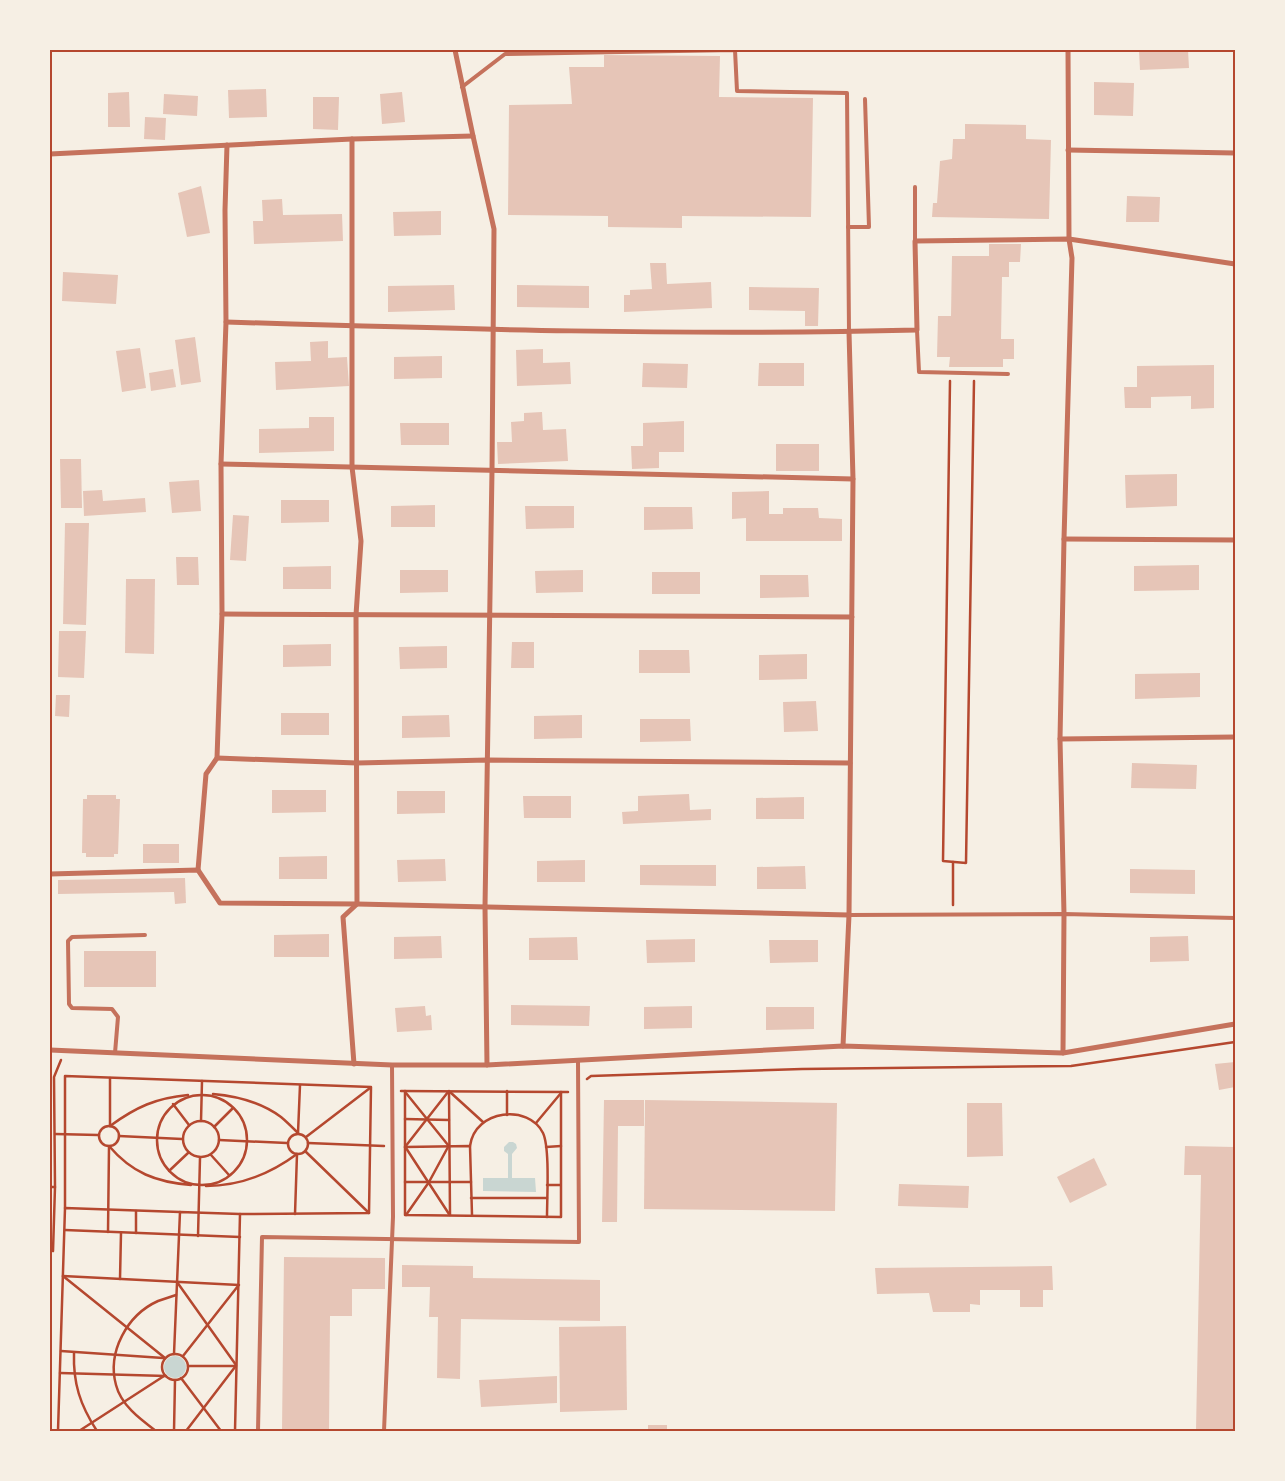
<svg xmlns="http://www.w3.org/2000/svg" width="1285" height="1481" font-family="Helvetica,sans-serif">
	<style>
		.water { fill: #c9d6d2 }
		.building { fill: #e6c5b7 }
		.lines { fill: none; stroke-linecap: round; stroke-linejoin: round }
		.path { stroke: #b5482f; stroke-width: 2.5 }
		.service { stroke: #c5725c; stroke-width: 4 }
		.minor { stroke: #c5725c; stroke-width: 5 }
		.neatline { fill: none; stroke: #b5482f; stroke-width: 2 }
	</style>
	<rect width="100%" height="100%" fill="#f6efe4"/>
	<g class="water">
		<path d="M509 1142H513L516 1144 517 1148 512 1154V1178H535L536 1192 483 1191V1178H508V1154L504 1151V1147Z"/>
		<circle cx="175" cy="1367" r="11"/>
	</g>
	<g class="building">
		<path d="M1139 50H1188L1189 68 1140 70Z"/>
		<path d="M604 55 720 56 719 97 813 98 811 217 682 216V228L608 227V216L508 215 509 105 572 104 569 67H604Z"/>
		<path d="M1094 82 1134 83 1133 116 1094 115Z"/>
		<path d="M266 89 267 117 229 118 228 90Z"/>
		<path d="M129 92 130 127H108V93Z"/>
		<path d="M402 92 405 122 382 124 380 94Z"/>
		<path d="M164 94 198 96 197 116 163 114Z"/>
		<path d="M313 97H339L338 130 313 129Z"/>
		<path d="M145 117 166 118 165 140 144 139Z"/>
		<path d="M965 124 1026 125V139L1051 140 1049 219 932 217 933 203H937L940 161 952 159 953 139H965Z"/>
		<path d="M201 186 210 233 187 237 178 193Z"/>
		<path d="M1127 196 1160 197 1159 222H1126Z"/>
		<path d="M282 199 283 215 342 214 343 241 254 244 253 221H263L262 200Z"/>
		<path d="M441 211V235L394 236 393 212Z"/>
		<path d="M989 244H1021L1020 262H1009V277H1002L1001 339H1014V359H1003V367H949L950 357H937L938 316H951L952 256H989Z"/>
		<path d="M650 263H666L667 284 711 282 712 308 624 312V295H630V290L652 289Z"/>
		<path d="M63 272 118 275 116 304 62 301Z"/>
		<path d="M454 285 455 310 388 312V286Z"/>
		<path d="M517 285 589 286V308L517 307Z"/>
		<path d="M749 287 819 288 818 326H805V311L749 310Z"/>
		<path d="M195 337 201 382 181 385 175 340Z"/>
		<path d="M328 341V358L347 357 349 386 276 390 275 362 311 361 310 342Z"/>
		<path d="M140 348 146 388 122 392 116 351Z"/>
		<path d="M543 349V363L570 362 571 384 517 386 516 350Z"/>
		<path d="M442 356V378L394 379V357Z"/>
		<path d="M643 363 688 364 687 388 642 387Z"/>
		<path d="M759 363H804V386H758Z"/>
		<path d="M1214 365V408L1191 409V396L1151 397V408H1125L1124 387H1137V366Z"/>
		<path d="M173 369 176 387 151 391 149 373Z"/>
		<path d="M542 412 543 430 566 429 568 461 498 464 497 442H512L511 422 524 421V413Z"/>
		<path d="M309 417H334V451L259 453V429L309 428Z"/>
		<path d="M684 421V452H659V468L632 469 631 446H643V423Z"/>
		<path d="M400 423H449V445H401Z"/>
		<rect x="776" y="444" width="43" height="27"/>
		<path d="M60 459H81L82 508H61Z"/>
		<path d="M1177 474V506L1126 508 1125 475Z"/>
		<path d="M199 480 201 511 172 513 169 482Z"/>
		<path d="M102 490 103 501 145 498 146 512 84 516 83 491Z"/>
		<path d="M769 491V514H783V508H818L819 518 842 519V541H746V518L732 519V492Z"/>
		<path d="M281 500H329V522L281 523Z"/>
		<path d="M435 505V527H391V506Z"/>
		<path d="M525 506H574V528L526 529Z"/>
		<path d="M644 507H692L693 529 644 530Z"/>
		<path d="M233 515 249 516 246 561 230 560Z"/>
		<path d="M65 523H89L86 625 63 624Z"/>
		<path d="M176 557H198L199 585H177Z"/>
		<path d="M1199 565V590L1134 591V566Z"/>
		<path d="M331 566V589H283V567Z"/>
		<path d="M400 570H448V592L400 593Z"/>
		<path d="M583 570V592L536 593 535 571Z"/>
		<rect x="652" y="572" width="48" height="22"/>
		<path d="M760 575H808L809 597 760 598Z"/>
		<path d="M126 579H155L154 654 125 653Z"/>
		<path d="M59 631H86L84 678 58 677Z"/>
		<path d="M512 642H534V668H511Z"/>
		<path d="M331 644V666L283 667V645Z"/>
		<path d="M447 646V668L400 669 399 647Z"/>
		<path d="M639 650H689L690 673H639Z"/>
		<path d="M807 654V679L759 680V655Z"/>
		<path d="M1200 673V697L1135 699V674Z"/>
		<path d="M56 695H70L69 717 55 716Z"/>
		<path d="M816 701 818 731 784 732 783 702Z"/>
		<rect x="281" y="713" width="48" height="22"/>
		<path d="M449 715 450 737 402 738V716Z"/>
		<path d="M582 715V738L534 739V716Z"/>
		<path d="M640 719H690L691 741 640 742Z"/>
		<path d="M1132 763 1197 765 1196 789 1131 788Z"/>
		<path d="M272 790H326V812L272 813Z"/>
		<path d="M397 791H445V813L397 814Z"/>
		<path d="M689 794 690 810 711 809V820L623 824 622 812 638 811V796Z"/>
		<path d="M87 795H116V799H120L118 854H114V857H86V853H82L83 799H87Z"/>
		<path d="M523 796H571V818H524Z"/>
		<path d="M804 797V819H756V798Z"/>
		<rect x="143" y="844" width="36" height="19"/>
		<path d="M327 856V879H279V857Z"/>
		<path d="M445 859 446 881 398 882 397 860Z"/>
		<path d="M585 860V882H537V861Z"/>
		<path d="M640 865H716V886L640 885Z"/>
		<path d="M805 866 806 889H757V867Z"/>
		<path d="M1130 869 1195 870V894L1130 893Z"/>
		<path d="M185 878 186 903 175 904 174 892 58 894V880Z"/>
		<path d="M329 934V957H274V935Z"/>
		<path d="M441 936 442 958 394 959V937Z"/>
		<path d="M1188 936 1189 961 1150 962V937Z"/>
		<path d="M577 937 578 960H529V938Z"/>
		<path d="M695 939V962L647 963 646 940Z"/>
		<path d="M769 940H818V962L770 963Z"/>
		<rect x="84" y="951" width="72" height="36"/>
		<path d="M511 1005 590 1006 589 1026 511 1025Z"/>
		<path d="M425 1006 426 1016 431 1015 432 1030 397 1032 395 1008Z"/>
		<path d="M692 1006V1028L644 1029V1007Z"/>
		<path d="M766 1007H814V1029L766 1030Z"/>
		<path d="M1235 1062V1087L1219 1090 1215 1064Z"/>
		<path d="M604 1100H644V1126H618L617 1222H602Z"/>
		<path d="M645 1100 837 1103 835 1211 644 1209Z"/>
		<path d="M967 1103H1002L1003 1156 967 1157Z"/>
		<path d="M1185 1146 1235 1147V1431H1196L1201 1175H1184Z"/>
		<path d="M1094 1158 1107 1185 1070 1203 1057 1177Z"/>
		<path d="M899 1184 969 1186 968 1208 898 1206Z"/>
		<path d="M284 1257 385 1258V1289H352V1316H330L329 1431H282Z"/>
		<path d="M402 1265 473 1266V1278L600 1280V1321L461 1319 460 1379 437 1378 438 1317H429L430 1287H402Z"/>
		<path d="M1052 1266 1053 1290H1043V1307H1020V1290H980V1305L970 1304V1312H933L929 1293 877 1294 875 1268Z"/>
		<path d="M626 1326 627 1410 560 1412 559 1327Z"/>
		<path d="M557 1376V1403L481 1407 479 1380Z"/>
		<rect x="648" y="1425" width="19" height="6"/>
	</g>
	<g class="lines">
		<g class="path">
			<path d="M950 381 943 861 966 863 974 381"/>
			<path d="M953 905V862"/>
			<path d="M587 1079 591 1076 802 1069 1071 1066 1235 1042"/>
			<path d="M401 1091 568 1092"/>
			<path d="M405 1091V1215L561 1217V1092"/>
			<path d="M449 1091 450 1215"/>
			<path d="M507 1091V1115"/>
			<path d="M450 1092 483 1122"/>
			<path d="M406 1093 448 1145"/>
			<path d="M213 1094C236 1096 262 1103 281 1117 287 1122 293 1128 298 1133"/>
			<circle cx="202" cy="1140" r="45"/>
			<path d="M173 1104 189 1125"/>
			<path d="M405 1119 449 1120"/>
			<circle cx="201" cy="1139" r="18"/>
			<path d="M201 1121 202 1081"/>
			<path d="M536 1123 561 1093"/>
			<path d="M110 1126C136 1107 156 1098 188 1095"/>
			<path d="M110 1126V1078"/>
			<circle cx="109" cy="1136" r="10"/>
			<path d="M214 1127 233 1108"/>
			<path d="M298 1133 300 1085"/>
			<circle cx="298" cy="1144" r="10"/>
			<path d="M55 1134 98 1135"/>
			<path d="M119 1136 182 1139"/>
			<path d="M306 1137 370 1088"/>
			<path d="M219 1140 287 1143"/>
			<path d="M308 1143 384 1146"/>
			<path d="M109 1146C132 1173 156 1182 191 1185"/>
			<path d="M470 1146C475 1109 529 1104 543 1133 550 1148 547 1198 547 1217"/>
			<path d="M405 1147 470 1146 472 1215"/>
			<path d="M405 1147 448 1092"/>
			<path d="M546 1147 561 1146"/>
			<path d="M406 1148 449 1214"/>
			<path d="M305 1151 369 1213"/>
			<path d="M211 1155 229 1175"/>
			<path d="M169 1171 188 1153"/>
			<path d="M405 1182H471"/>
			<path d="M547 1185H560"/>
			<path d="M206 1186C240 1186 270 1174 297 1154"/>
			<path d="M50 1187H55L54 1077 61 1060"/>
			<path d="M471 1198H547"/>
			<path d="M65 1208V1076L371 1087 369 1213 240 1214 180 1212 174 1354"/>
			<path d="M295 1214 297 1154"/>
			<path d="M406 1215 429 1182 448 1147"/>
			<path d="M65 1230 240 1237"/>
			<path d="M108 1232 109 1147"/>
			<path d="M136 1233V1211"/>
			<path d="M198 1236 200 1158"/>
			<path d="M50 1250 53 1251 55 1187"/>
			<path d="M63 1276 239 1285"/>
			<path d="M63 1276 165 1358"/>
			<path d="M120 1279 121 1233"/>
			<path d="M177 1282 236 1365"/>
			<path d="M61 1351 163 1358"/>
			<path d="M74 1353C73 1383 80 1405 97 1431"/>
			<circle cx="175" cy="1367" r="13"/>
			<path d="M183 1356 238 1286"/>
			<path d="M188 1366H236"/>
			<path d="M60 1373 166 1376"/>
			<path d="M181 1378 221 1431"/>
			<path d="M58 1431 65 1208 180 1212"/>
			<path d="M79 1431 164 1376"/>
			<path d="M156 1431C140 1419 121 1405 116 1385 107 1352 127 1315 158 1301 164 1299 170 1297 176 1295"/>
			<path d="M174 1431 175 1380"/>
			<path d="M186 1431 235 1367"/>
			<path d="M235 1431 240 1214"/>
		</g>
		<g class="service">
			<path d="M462 87 505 54 735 50 737 91 847 93 849 332"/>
			<path d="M848 227H869L865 99"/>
			<path d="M915 241V187"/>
			<path d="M917 330 919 372 1008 374"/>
			<path d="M849 915 1064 914 1235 918"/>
			<path d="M115 1053 118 1017 112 1009 72 1008 69 1004 68 941 72 937 145 935"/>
			<path d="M258 1431 262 1237 579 1242 578 1061"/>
			<path d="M384 1431 393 1217 392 1065"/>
		</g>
		<g class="minor">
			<path d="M455 50 473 136 494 229 492 471 485 907 487 1065"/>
			<path d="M352 139V467L361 541 356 615 357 904 343 917 354 1064"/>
			<path d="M1068 150 1235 153"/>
			<path d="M50 154 352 139 473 136"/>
			<path d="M226 322C456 329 687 336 917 330L915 241 1069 239 1235 264"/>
			<path d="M221 464 853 479"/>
			<path d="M1064 539 1235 540"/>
			<path d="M222 614 852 617"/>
			<path d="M1060 739 1235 737"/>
			<path d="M217 758 357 763 488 760 850 763"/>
			<path d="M198 870 206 774 217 758 222 614 221 464 226 322 225 210 227 145"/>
			<path d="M50 874 198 870 220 903 357 904 849 915"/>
			<path d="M843 1046 849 915 853 479 849 332"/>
			<path d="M50 1050 392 1065H487L843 1046 1063 1053 1235 1024"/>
			<path d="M1063 1053 1064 914 1060 739 1064 539 1072 258 1069 239 1068 50"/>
		</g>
	</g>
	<rect width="1285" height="1481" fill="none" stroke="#f6efe4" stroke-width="102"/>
	<rect x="51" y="51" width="1183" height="1379" class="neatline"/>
</svg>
